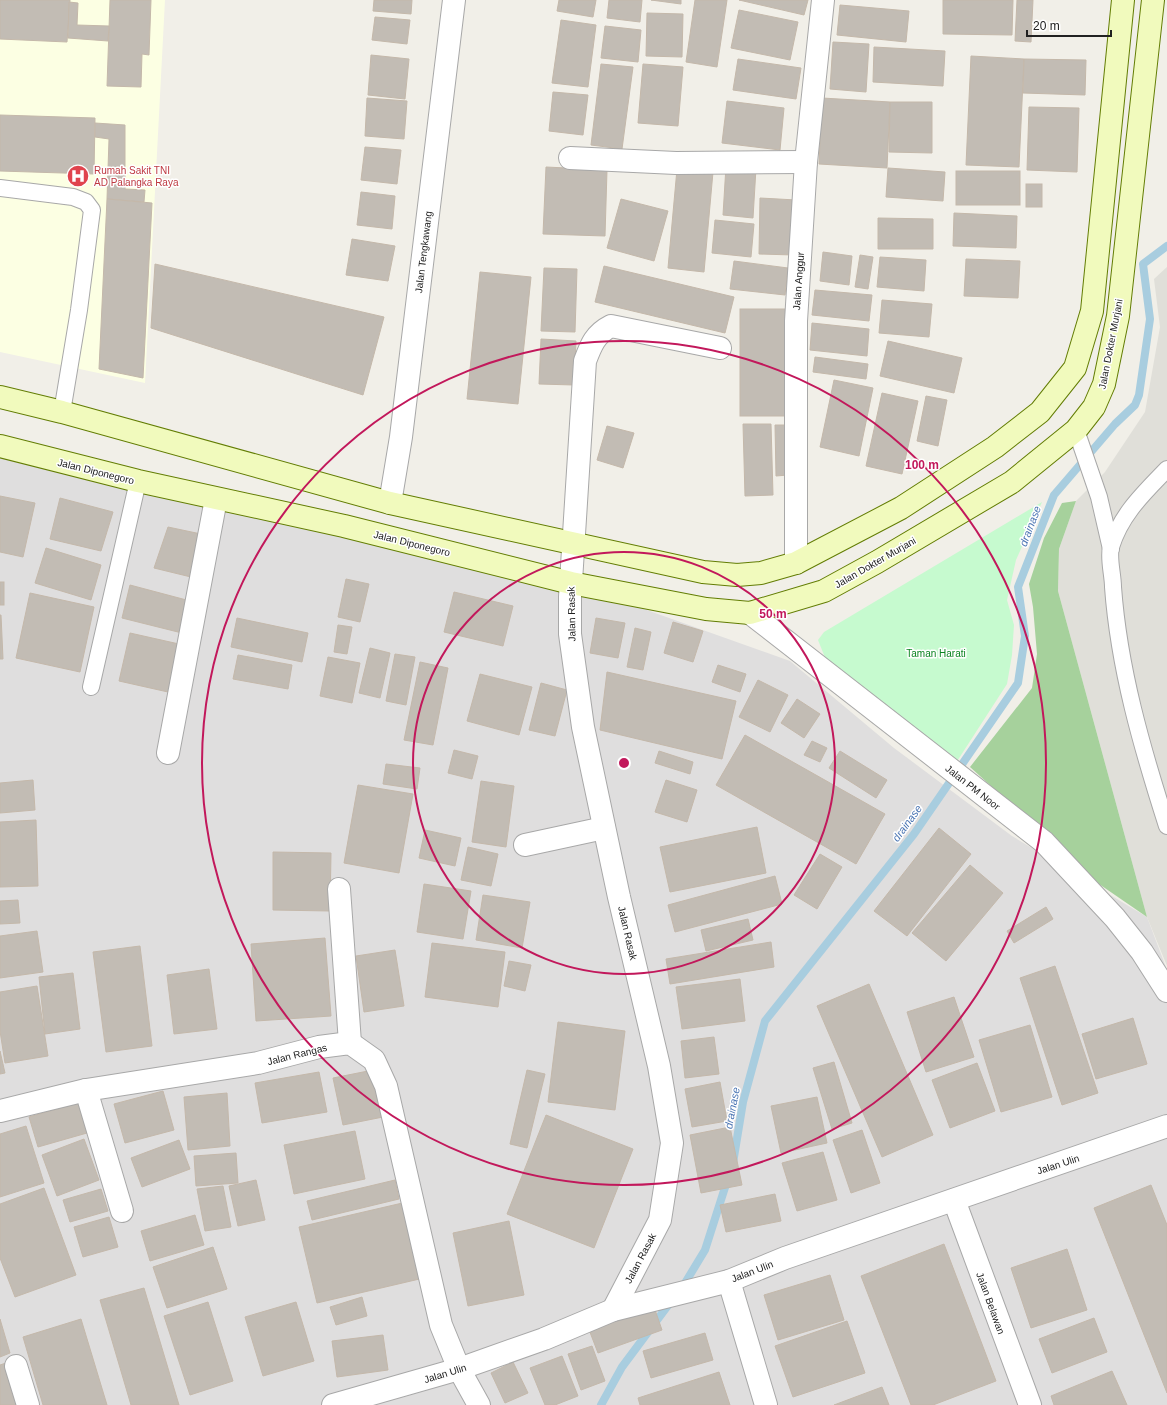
<svg xmlns="http://www.w3.org/2000/svg" width="1167" height="1405" font-family="Helvetica,sans-serif">
	<style>
		.residential { fill: #dfdede }
		.education { fill: #fcffe3 }
		.airport { fill: #e0dfd9 }
		.forest { fill: #a6d19c }
		.park { fill: #c6facf }
		.lines { fill: none; stroke-linecap: round; stroke-linejoin: round }
		.stream { stroke: #a8cddf; stroke-width: 8 }
		.building { fill: #c2bcb4; stroke: #c4b8aa }
		.service-casing { stroke: #a8a8a8; stroke-width: 18 }
		.minor-casing { stroke: #a8a8a8; stroke-width: 24 }
		.tertiary-casing { stroke: #a8a8a8; stroke-width: 24 }
		.secondary-casing { stroke: #637d04; stroke-width: 24 }
		.service { stroke: #fff; stroke-width: 16 }
		.minor { stroke: #fff; stroke-width: 22 }
		.tertiary { stroke: #fff; stroke-width: 22 }
		.secondary { stroke: #f1fabd; stroke-width: 22 }
		.ring { fill: none; stroke: #c2185b; stroke-width: 2 }
		.labels { text-anchor: middle; stroke-width: 3; stroke-linejoin: round; paint-order: stroke }
		.health-label { font-size: 10px; fill: #be3a42; stroke: #fff; text-anchor: start }
		.street-label { font-size: 10px; fill: #212121; stroke: #fff }
		.park-label { font-size: 10px; fill: #0b8421; stroke: #fff }
		.water-label { font-size: 11px; font-style: italic; fill: #4b75b3; stroke: #fff }
		.centre { fill: #c2185b; stroke: #fff; stroke-width: 2 }
		.ring-label { font-size: 12px; text-anchor: middle; font-weight: bold; fill: #c2185b; stroke: #fff; stroke-width: 3; stroke-linejoin: round; paint-order: stroke }
	</style>
	<rect width="100%" height="100%" fill="#f1efe8"/>
	<path class="residential" d="M0 453 641 608 790 661 894 748 1012 836 1147 917 1167 970V1405H0Z"/>
	<path class="education" d="M0 0H165L145 383 0 352Z"/>
	<path class="airport" d="M1167 267V966L1147 917 1058 591 1059 549 1076 501 1105 472 1145 412 1160 327 1154 279Z"/>
	<path class="forest" d="M1076 501 1059 549 1058 591 1147 917 1099 884 970 767 1032 688 1037 654 1033 607 1029 584 1044 538 1062 503Z"/>
	<path class="park" d="M1042 502 1016 560 1007 600 1014 625 1012 655 1007 684 954 766 826 660 818 640 824 632Z"/>
	<g class="lines">
		<g class="stream">
			<path d="M733 1163 743 1102 765 1021 914 834 1018 683 1025 636 1018 587 1054 495 1115 424 1135 405 1139 395 1150 319 1143 264 1167 246"/>
			<path d="M682 1288 705 1250 728 1178"/>
			<path d="M601 1405 622 1367 672 1300"/>
		</g>
	</g>
	<g class="building">
		<path d="M0 0H70L67 42 0 39Z"/>
		<path d="M110 0H151L149 55 142 54 141 87 107 86Z"/>
		<path d="M374 0H412L411 14 373 11Z"/>
		<path d="M559 0H596L593 17 557 11Z"/>
		<path d="M609 0H642L640 22 607 18Z"/>
		<path d="M651 0H681V4Z"/>
		<path d="M695 0H727L717 67 686 62Z"/>
		<path d="M739 0H808L804 15Z"/>
		<path d="M943 0H1013L1012 35 943 34Z"/>
		<path d="M1017 0H1033L1031 42 1015 41Z"/>
		<path d="M69 2 78 3 77 25 109 26 108 41 68 38Z"/>
		<path d="M840 5 909 11 906 42 837 35Z"/>
		<path d="M739 10 798 22 790 60 731 48Z"/>
		<path d="M647 13 683 14 682 57 646 56Z"/>
		<path d="M375 17 410 20 407 44 372 40Z"/>
		<path d="M561 20 596 25 588 87 552 83Z"/>
		<path d="M605 26 641 30 638 62 601 58Z"/>
		<path d="M833 42 869 44 866 92 830 89Z"/>
		<path d="M874 47 945 51 943 86 873 82Z"/>
		<path d="M371 55 409 59 405 99 368 95Z"/>
		<path d="M971 56 1024 59 1019 167 966 165Z"/>
		<path d="M738 59 801 68 796 99 733 90Z"/>
		<path d="M1024 59 1086 60 1085 95 1023 93Z"/>
		<path d="M601 64 633 67 622 149 591 145Z"/>
		<path d="M643 64 683 67 678 126 638 123Z"/>
		<path d="M553 92 588 95 583 135 549 131Z"/>
		<path d="M367 98 407 101 404 139 365 136Z"/>
		<path d="M822 98 890 102 887 168 819 164Z"/>
		<path d="M727 101 784 108 780 150 722 143Z"/>
		<path d="M890 102H932V153L889 152Z"/>
		<path d="M1029 107 1079 108 1077 172 1027 170Z"/>
		<path d="M0 115 95 118 94 174 0 171Z"/>
		<path d="M95 123 125 125V189L145 190 144 202 107 199 109 139 95 137Z"/>
		<path d="M365 147 401 150 397 184 361 180Z"/>
		<path d="M726 166 756 168 753 218 723 215Z"/>
		<path d="M546 167 607 170 605 236 543 234Z"/>
		<path d="M888 168 945 172 943 201 886 197Z"/>
		<path d="M677 169 713 172 704 272 668 268Z"/>
		<rect x="956" y="171" width="64" height="34"/>
		<rect x="1026" y="184" width="16" height="23"/>
		<path d="M361 192 395 196 392 229 357 225Z"/>
		<path d="M760 198 796 200 794 255 759 254Z"/>
		<path d="M107 199 152 203 143 378 99 369Z"/>
		<path d="M621 199 668 211 654 261 607 248Z"/>
		<path d="M954 213 1017 216 1016 248 953 246Z"/>
		<path d="M878 218 933 219V249H878Z"/>
		<path d="M715 220 754 224 751 257 712 253Z"/>
		<path d="M352 239 395 246 388 281 346 275Z"/>
		<path d="M823 252 852 256 849 285 820 281Z"/>
		<path d="M860 255 873 257 868 289 855 287Z"/>
		<path d="M880 257 926 260 924 291 877 287Z"/>
		<path d="M966 259 1020 261 1018 298 964 296Z"/>
		<path d="M734 261 788 268 785 295 730 289Z"/>
		<path d="M155 264 384 317 363 395 151 328Z"/>
		<path d="M604 266 734 297 725 333 595 302Z"/>
		<path d="M544 268 577 269 575 332 541 331Z"/>
		<path d="M480 272 531 277 518 404 467 399Z"/>
		<path d="M815 290 872 295 869 321 812 315Z"/>
		<path d="M882 300 932 304 929 337 879 333Z"/>
		<rect x="740" y="309" width="51" height="107"/>
		<path d="M812 323 869 329 867 356 810 350Z"/>
		<path d="M541 339 576 341 574 385 539 384Z"/>
		<path d="M888 341 962 358 954 393 880 376Z"/>
		<path d="M815 357 868 364 866 379 813 372Z"/>
		<path d="M834 380 873 388 859 456 820 447Z"/>
		<path d="M882 393 918 401 902 474 866 466Z"/>
		<path d="M926 396 947 400 938 446 917 441Z"/>
		<path d="M743 424H771L773 495 745 496Z"/>
		<path d="M775 425H786L788 475 776 476Z"/>
		<path d="M607 426 634 433 623 468 597 460Z"/>
		<path d="M0 496 35 503 23 557 0 552Z"/>
		<path d="M60 498 113 512 101 551 50 539Z"/>
		<path d="M168 527 201 534 191 577 154 568Z"/>
		<path d="M46 548 101 565 91 600 35 583Z"/>
		<path d="M346 579 369 584 360 622 338 617Z"/>
		<rect x="0" y="582" width="4" height="23"/>
		<path d="M130 585 194 602 186 634 122 618Z"/>
		<path d="M454 592 513 606 503 646 444 632Z"/>
		<path d="M30 593 94 607 80 672 16 658Z"/>
		<path d="M0 615H1L3 659H0Z"/>
		<path d="M237 618 308 633 302 662 231 647Z"/>
		<path d="M596 618 625 623 618 658 590 653Z"/>
		<path d="M673 622 703 631 693 662 664 653Z"/>
		<path d="M338 625 352 627 347 654 334 652Z"/>
		<path d="M635 628 651 632 643 670 627 667Z"/>
		<path d="M130 633 179 644 168 692 119 681Z"/>
		<path d="M370 648 390 653 380 698 359 693Z"/>
		<path d="M395 654 415 657 406 705 386 701Z"/>
		<path d="M238 655 292 665 288 689 233 679Z"/>
		<path d="M328 657 360 663 352 703 320 696Z"/>
		<path d="M420 662 448 668 433 745 404 740Z"/>
		<path d="M718 665 746 674 740 692 712 682Z"/>
		<path d="M607 672 736 701 722 759 600 730Z"/>
		<path d="M480 674 532 687 519 735 467 721Z"/>
		<path d="M758 680 788 695 770 732 739 717Z"/>
		<path d="M541 683 567 690 555 736 529 730Z"/>
		<path d="M797 699 820 714 804 738 781 723Z"/>
		<path d="M745 735 885 814 856 864 716 785Z"/>
		<path d="M812 741 827 748 820 762 804 755Z"/>
		<path d="M454 750 478 756 472 779 448 773Z"/>
		<path d="M659 751 693 762 690 774 655 763Z"/>
		<path d="M840 751 887 780 876 798 829 768Z"/>
		<path d="M386 764 420 768 417 789 383 784Z"/>
		<path d="M33 780 35 810 0 813V783Z"/>
		<path d="M666 780 697 790 687 822 655 812Z"/>
		<path d="M481 781 514 786 506 847 472 842Z"/>
		<path d="M358 785 413 794 399 873 344 863Z"/>
		<path d="M36 820 38 886 0 887V822Z"/>
		<path d="M757 827 766 873 670 892 660 847Z"/>
		<path d="M939 828 971 854 907 936 874 911Z"/>
		<path d="M425 830 461 838 455 866 419 858Z"/>
		<path d="M468 847 498 854 491 886 461 880Z"/>
		<path d="M273 852 331 853 330 911 273 910Z"/>
		<path d="M820 854 842 867 817 909 794 895Z"/>
		<path d="M970 865 1003 893 946 961 912 933Z"/>
		<path d="M775 876 782 904 675 932 668 905Z"/>
		<path d="M424 884 471 891 463 939 417 932Z"/>
		<path d="M483 895 530 902 522 948 476 940Z"/>
		<path d="M18 900 20 923 0 924V901Z"/>
		<path d="M1046 907 1053 919 1014 943 1007 931Z"/>
		<path d="M748 919 753 940 706 951 701 930Z"/>
		<path d="M37 931 43 972 0 978V936Z"/>
		<path d="M325 938 331 1016 256 1021 251 944Z"/>
		<path d="M771 942 774 967 670 984 666 959Z"/>
		<path d="M432 943 505 952 498 1007 425 997Z"/>
		<path d="M140 946 152 1046 106 1052 93 952Z"/>
		<path d="M395 950 404 1006 364 1012 356 956Z"/>
		<path d="M509 961 531 965 525 991 504 986Z"/>
		<path d="M1055 966 1098 1093 1062 1105 1020 978Z"/>
		<path d="M209 969 217 1029 174 1034 167 975Z"/>
		<path d="M73 973 80 1029 45 1034 39 977Z"/>
		<path d="M740 979 745 1021 682 1029 676 987Z"/>
		<path d="M869 984 933 1135 882 1157 817 1006Z"/>
		<path d="M37 986 48 1056 5 1063 0 1031V992Z"/>
		<path d="M954 997 974 1057 926 1072 907 1012Z"/>
		<path d="M1133 1018 1147 1064 1096 1079 1082 1034Z"/>
		<path d="M558 1022 625 1031 615 1110 548 1102Z"/>
		<path d="M1030 1025 1052 1097 1001 1112 979 1040Z"/>
		<path d="M714 1037 719 1074 685 1078 681 1041Z"/>
		<path d="M0 1051 5 1073 0 1074Z"/>
		<path d="M834 1062 852 1123 832 1129 813 1068Z"/>
		<path d="M977 1063 995 1111 950 1128 932 1080Z"/>
		<path d="M373 1070 383 1117 343 1125 333 1078Z"/>
		<path d="M527 1070 545 1074 527 1148 510 1144Z"/>
		<path d="M319 1072 327 1112 262 1123 255 1083Z"/>
		<path d="M720 1082 727 1121 692 1127 685 1089Z"/>
		<path d="M163 1091 174 1130 125 1143 114 1104Z"/>
		<path d="M227 1093 230 1146 188 1150 184 1097Z"/>
		<path d="M817 1097 827 1143 781 1153 771 1106Z"/>
		<path d="M78 1103 87 1133 38 1147 29 1117Z"/>
		<path d="M546 1115 633 1149 594 1248 507 1214Z"/>
		<path d="M26 1126 44 1183 0 1197V1134Z"/>
		<path d="M730 1127 742 1185 701 1193 690 1135Z"/>
		<path d="M862 1130 880 1183 851 1193 833 1140Z"/>
		<path d="M355 1131 365 1179 294 1194 284 1145Z"/>
		<path d="M84 1139 99 1180 57 1196 42 1155Z"/>
		<path d="M179 1140 190 1169 142 1187 131 1158Z"/>
		<path d="M823 1152 837 1200 797 1211 782 1163Z"/>
		<path d="M236 1153 238 1183 196 1186 194 1156Z"/>
		<path d="M256 1180 265 1220 238 1226 229 1186Z"/>
		<path d="M395 1180 399 1199 312 1220 307 1201Z"/>
		<path d="M1151 1185 1167 1225V1393L1094 1208Z"/>
		<path d="M223 1186 231 1227 205 1231 197 1189Z"/>
		<path d="M44 1188 76 1275 15 1297 0 1258V1204Z"/>
		<path d="M101 1189 108 1211 70 1222 63 1200Z"/>
		<path d="M775 1194 781 1221 726 1232 720 1205Z"/>
		<path d="M411 1201 428 1277 317 1303 299 1227Z"/>
		<path d="M195 1215 204 1245 150 1261 141 1231Z"/>
		<path d="M109 1217 118 1247 83 1257 74 1227Z"/>
		<path d="M509 1221 524 1295 468 1306 453 1233Z"/>
		<path d="M944 1244 996 1381 933 1405H911L861 1276Z"/>
		<path d="M213 1247 227 1289 167 1308 153 1267Z"/>
		<path d="M1067 1249 1087 1310 1031 1328 1011 1268Z"/>
		<path d="M830 1275 844 1320 778 1340 764 1295Z"/>
		<path d="M144 1288 179 1405H131L100 1300Z"/>
		<path d="M362 1297 367 1316 336 1325 330 1307Z"/>
		<path d="M208 1302 233 1381 190 1395 164 1316Z"/>
		<path d="M296 1302 314 1361 263 1376 245 1317Z"/>
		<path d="M653 1304 662 1330 598 1353 588 1327Z"/>
		<path d="M1094 1318 1107 1352 1052 1373 1039 1339Z"/>
		<path d="M0 1319 10 1353 0 1357Z"/>
		<path d="M81 1319 107 1405H43L23 1337Z"/>
		<path d="M847 1321 865 1373 793 1397 775 1346Z"/>
		<path d="M705 1333 713 1360 651 1378 643 1351Z"/>
		<path d="M383 1335 388 1370 337 1377 332 1341Z"/>
		<path d="M592 1346 605 1381 581 1390 568 1354Z"/>
		<path d="M562 1356 578 1396 555 1405H545L530 1368Z"/>
		<path d="M9 1362 23 1405H0V1365Z"/>
		<path d="M513 1362 528 1393 505 1403 491 1373Z"/>
		<path d="M1112 1371 1127 1405H1054L1051 1396Z"/>
		<path d="M719 1372 730 1405H640L638 1398Z"/>
		<path d="M882 1387 889 1405H834Z"/>
	</g>
	<g class="lines">
		<g class="service-casing">
			<g id="service">
				<path d="M0 188 73 197 86 202 92 210 79 310 62 412"/>
				<path d="M1076 430 1099 497 1111 549"/>
				<path d="M1167 469C1144 493 1121 514 1111 547 1108 558 1113 575 1113 587 1119 669 1142 748 1167 826"/>
				<path d="M91 687 138 481"/>
			</g>
		</g>
		<g class="minor-casing">
			<g id="minor">
				<path d="M570 158 676 163 806 162"/>
				<path d="M390 503 401 437 454 0"/>
				<path d="M796 563V321L806 162 823 0"/>
				<path d="M168 753 216 499"/>
				<path d="M525 845 604 828"/>
				<path d="M339 889 350 1043"/>
				<path d="M86 1090 122 1211"/>
				<path d="M0 1111 86 1090 258 1063 319 1047 350 1043 374 1060 386 1086 441 1325 459 1369 479 1405"/>
				<path d="M954 1200 1030 1405"/>
				<path d="M729 1281 766 1405"/>
				<path d="M613 1310 660 1220 672 1143 659 1066 619 897 583 727 570 634V597L585 361C591 345 595 334 611 326L720 348"/>
				<path d="M16 1366 28 1405"/>
				<path d="M333 1405 459 1369 544 1339 613 1310 729 1281 785 1258 1167 1126"/>
			</g>
		</g>
		<g class="tertiary-casing">
			<path id="tertiary" d="M750 613 1044 842 1115 918 1142 952 1167 991"/>
		</g>
		<g class="secondary-casing">
			<g id="secondary">
				<path d="M0 397 62 412 390 503 703 572 737 575 761 573 796 563 901 508 995 447 1040 412 1075 368 1092 311 1123 0"/>
				<path d="M0 446 138 481 344 526 571 583 706 609 750 613 824 591 877 562 1012 482 1076 430 1094 407 1104 384 1118 316 1153 0"/>
			</g>
		</g>
		<use href="#service" class="service"/>
		<use href="#minor" class="minor"/>
		<use href="#tertiary" class="tertiary"/>
		<use href="#secondary" class="secondary"/>
	</g>
	<g class="ring">
		<circle cx="624" cy="763" r="211"/>
		<circle cx="624" cy="763" r="422"/>
	</g>
	<defs>
		<g id="hospital-disc" transform="scale(1.15)"><circle r="9.5" fill="#e0444e" stroke="#fff"/><path d="M-5-5h3v3.5h4V-5h3V5h-3V1.5h-4V5h-3Z" fill="#fff"/></g>
	</defs>
	<g fill-rule="evenodd">
		<use href="#hospital-disc" x="78" y="176"/>
	</g>
	<g class="labels">
		<g class="health-label">
			<text x="94" y="174">Rumah Sakit TNI<tspan x="94" dy="12">AD Palangka Raya</tspan></text>
		</g>
		<g class="street-label">
			<text transform="translate(423 252) rotate(-83)" y="4">Jalan Tengkawang</text>
			<text transform="translate(798 281) rotate(-86)" y="4">Jalan Anggur</text>
			<text transform="translate(1110 344) rotate(-79)" y="4">Jalan Dokter Murjani</text>
			<text transform="translate(96 471) rotate(14)" y="4">Jalan Diponegoro</text>
			<text transform="translate(412 543) rotate(14)" y="4">Jalan Diponegoro</text>
			<text transform="translate(875 562) rotate(-30)" y="4">Jalan Dokter Murjani</text>
			<text transform="translate(571 614) rotate(-91)" y="4">Jalan Rasak</text>
			<text transform="translate(973 787) rotate(38)" y="4">Jalan PM Noor</text>
			<text transform="translate(628 933) rotate(77)" y="4">Jalan Rasak</text>
			<text transform="translate(297 1054) rotate(-14)" y="4">Jalan Rangas</text>
			<text transform="translate(1058 1164) rotate(-18)" y="4">Jalan Ulin</text>
			<text transform="translate(640 1258) rotate(-62)" y="4">Jalan Rasak</text>
			<text transform="translate(752 1271) rotate(-21)" y="4">Jalan Ulin</text>
			<text transform="translate(991 1303) rotate(70)" y="4">Jalan Belawan</text>
			<text transform="translate(445 1373) rotate(-17)" y="4">Jalan Ulin</text>
		</g>
		<g class="park-label">
			<text x="936" y="657">Taman Harati</text>
		</g>
		<g class="water-label">
			<text transform="translate(1030 526) rotate(-69)" y="4">drainase</text>
			<text transform="translate(907 823) rotate(-54)" y="4">drainase</text>
			<text transform="translate(732 1108) rotate(-79)" y="4">drainase</text>
		</g>
	</g>
	<circle cx="624" cy="763" r="6" class="centre"/>
	<g class="ring-label">
		<text x="922" y="469">100 m</text>
		<text x="773" y="618">50 m</text>
	</g>
	<path d="M1027 30v6h84v-6" fill="none" stroke="#212121" stroke-width="2"/>
	<text x="1033" y="30" font-size="12" fill="#212121" stroke="#ffffff" stroke-width="3" paint-order="stroke">20 m</text>
</svg>
